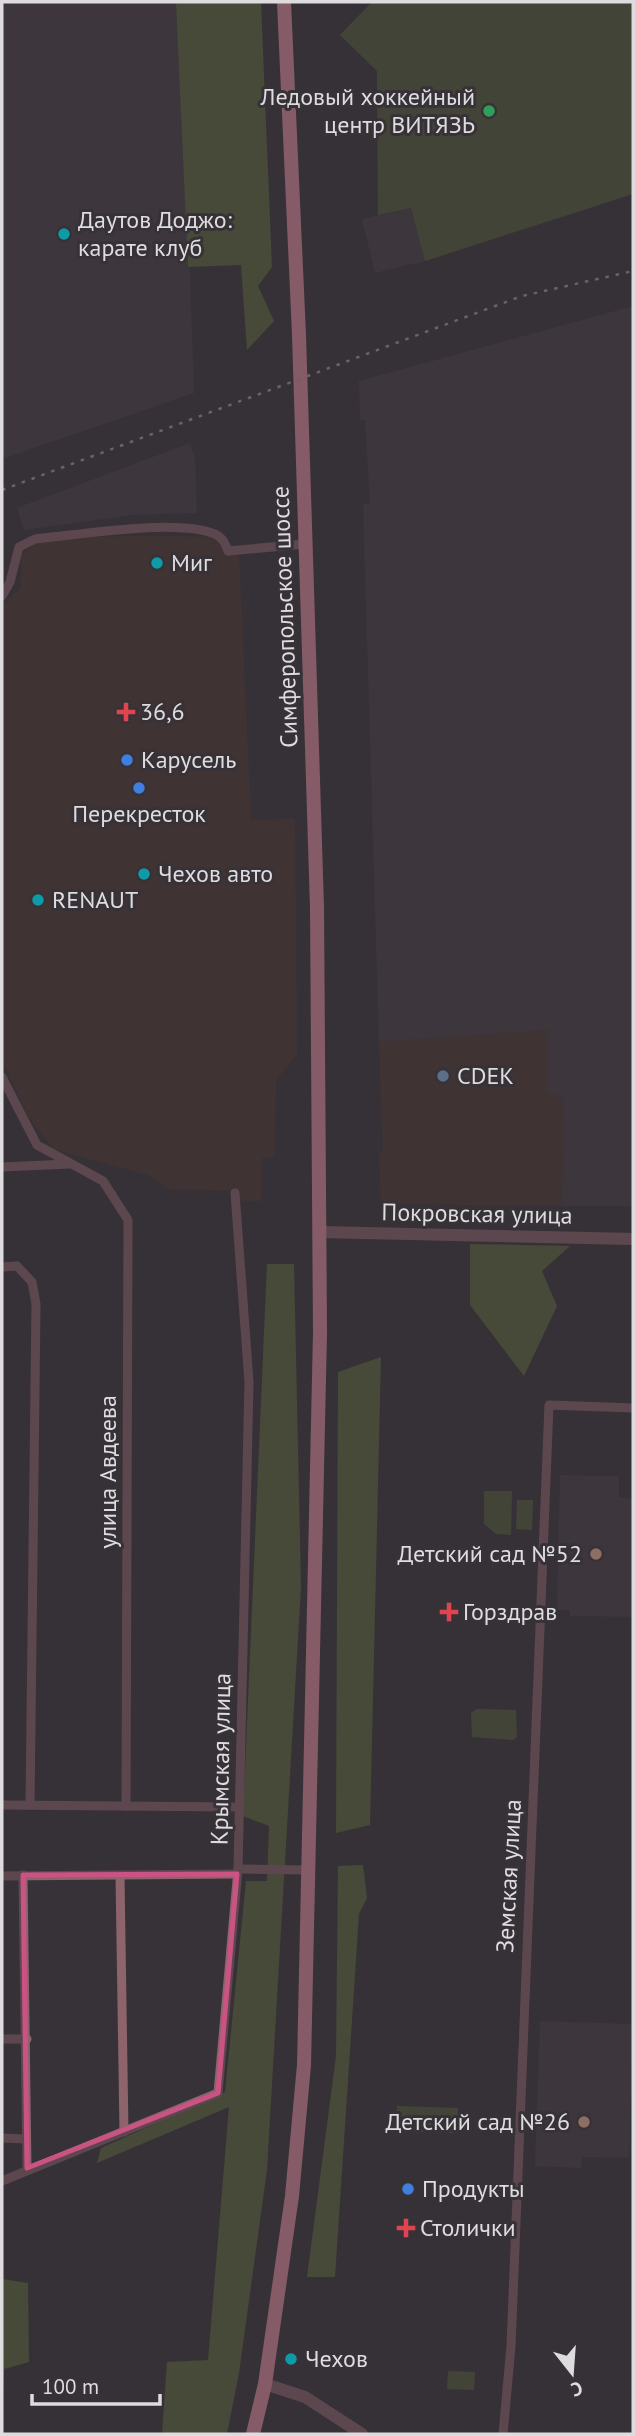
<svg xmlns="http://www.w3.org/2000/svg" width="635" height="2436" font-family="'PT Sans',sans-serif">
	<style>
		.commercial { fill: #4a3730 }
		.built { fill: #453d45 }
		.green { fill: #535c3b }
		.forest { fill: #5c673c }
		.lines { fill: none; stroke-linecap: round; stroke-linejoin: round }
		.minor { stroke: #8d636c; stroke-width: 9 }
		.tertiary { stroke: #8d636c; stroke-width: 12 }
		.primary { stroke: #e48fa3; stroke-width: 14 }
		.rail { stroke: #a3a0a3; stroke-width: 2.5; stroke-dasharray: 3.5 7; stroke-linecap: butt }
		.marked { fill: none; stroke: #ca5383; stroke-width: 5; stroke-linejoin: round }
		.leisure-dot { fill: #2e9e5b; stroke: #373237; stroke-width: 2.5 }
		.culture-dot { fill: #0f9aa8; stroke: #373237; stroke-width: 2.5 }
		.health-dot { fill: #e0444e; stroke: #373237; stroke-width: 2.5 }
		.shop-dot { fill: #3f7fe0; stroke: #373237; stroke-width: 2.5 }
		.service-dot { fill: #5c6f8a; stroke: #373237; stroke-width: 2.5 }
		.education-dot { fill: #8d6e63; stroke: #373237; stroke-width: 2.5 }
		.labels { text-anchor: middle; stroke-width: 6; stroke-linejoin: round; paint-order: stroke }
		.poi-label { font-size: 24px; fill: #dedcdf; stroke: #373237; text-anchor: start }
		.street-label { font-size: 24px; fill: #dedcdf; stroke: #373237 }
	</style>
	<rect width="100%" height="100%" fill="#373237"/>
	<g class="commercial">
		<path d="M149 536 218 537 239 555 251 820 295 819 297 1055 276 1080 274 1157 262 1158 261 1201H242L237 1191 170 1189 148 1175 53 1149 28 1116 6 1068 2 1065V605L21 589V556L40 538Z"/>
		<path d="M548 1030V1094L564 1097 562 1206 381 1204 379 1152 383 1151 379 1042Z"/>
	</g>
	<g class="built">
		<path d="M2 2H181L194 393 2 459Z"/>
		<path d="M411 208 425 261 375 273 362 219Z"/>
		<path d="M633 306V1206H562L564 1097 548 1094V1030L379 1042 363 504 370 503 365 420H360L359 381Z"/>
		<path d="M190 443 195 459 197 513 130 515 24 530 17 508Z"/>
		<path d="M560 1475 619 1476V1497L633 1499V1617L570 1616V1610H557Z"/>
		<path d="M540 2021 633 2024 629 2158 582 2157 581 2168 535 2166Z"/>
	</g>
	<g class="green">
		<path d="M372 2H616L633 4V194L425 261 411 208 378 215 377 71 340 35Z"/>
		<path d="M484 1491H512L511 1535 496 1534 484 1524Z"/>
		<path d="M517 1500H533L532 1530 516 1529Z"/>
		<path d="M477 1709 516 1710 517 1737 513 1740 472 1737 471 1713Z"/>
		<path d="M397 2106 458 2108 457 2133 396 2131Z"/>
		<path d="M448 2371 475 2372 474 2390 447 2389Z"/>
	</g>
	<g class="forest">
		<path d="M176 2H261L272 267 258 286 274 321 247 350 241 265 188 267Z"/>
		<path d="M470 1244 570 1246 542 1271 557 1306 524 1376 470 1305Z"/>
		<path d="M267 1264H294L301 1587 267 2170 239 2373 227 2434H162L167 2362 208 2360 229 2107 97 2163 101 2148 225 2092 246 1881H267L269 1826 243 1816Z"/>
		<path d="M381 1357 370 1825 336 1833 338 1372Z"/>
		<path d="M363 1865 367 1898 359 1914 335 2277H307L336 2056 338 1866Z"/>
		<path d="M2 2279 28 2283 29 2362 4 2369 2 2414Z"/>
	</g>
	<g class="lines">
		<g class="minor">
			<path d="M2 596 10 582 19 547 35 539C79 535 175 518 215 534 223 538 225 543 228 551L305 544"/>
			<path d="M2 1077 37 1145 103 1181 128 1220 126 1806"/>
			<path d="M2 1167 69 1164"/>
			<path d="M2 1267 17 1266 32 1282 36 1304 30 1805"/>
			<path d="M2 1805 238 1807"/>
			<path d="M238 1869 310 1870"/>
			<path d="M23 1875 27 2168"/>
			<path d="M2 1876 237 1874"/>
			<path d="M120 1876 124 2132"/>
			<path d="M2 2039H27"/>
			<path d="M2 2138 25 2139"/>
			<path d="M2 2181 218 2093 238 1869 249 1382 235 1193"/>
			<path d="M503 2434 511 2346 549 1405 633 1408"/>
		</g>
		<g class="tertiary">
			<path d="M321 1232 633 1239"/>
			<path d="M265 2384 305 2397 362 2434"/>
		</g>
		<path class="primary" d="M253 2434 265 2384 292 2196 304 2065 320 1332 317 907 299 335 284 2"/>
		<path class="rail" d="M2 490 522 296 633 271"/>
	</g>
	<path d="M0 0H635V2436H0ZM237 1874 218 2093 27 2168 23 1875Z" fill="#373237" fill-opacity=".55" fill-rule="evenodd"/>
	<path class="marked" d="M237 1874 218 2093 27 2168 23 1875Z"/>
	<circle class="leisure-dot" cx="489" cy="111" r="7"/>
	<g class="culture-dot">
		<circle cx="64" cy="234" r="7"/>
		<circle cx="157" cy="563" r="7"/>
		<circle cx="144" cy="874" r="7"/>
		<circle cx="38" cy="900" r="7"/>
		<circle cx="291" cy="2359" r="7"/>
	</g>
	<g class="health-dot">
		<path d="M122.5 701.5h7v7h7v7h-7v7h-7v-7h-7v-7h7z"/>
		<path d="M445.5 1601.5h7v7h7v7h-7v7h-7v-7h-7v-7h7z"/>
		<path d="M402.5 2217.5h7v7h7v7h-7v7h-7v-7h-7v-7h7z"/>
	</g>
	<g class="shop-dot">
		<circle cx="127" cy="760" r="7"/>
		<circle cx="139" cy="788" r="7"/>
		<circle cx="408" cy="2189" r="7"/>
	</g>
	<circle class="service-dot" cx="443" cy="1076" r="7"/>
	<g class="education-dot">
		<circle cx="596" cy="1554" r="7"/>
		<circle cx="584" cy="2122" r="7"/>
	</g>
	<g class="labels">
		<g class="poi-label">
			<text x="475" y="105" text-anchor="end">Ледовый хоккейный<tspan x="475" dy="28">центр ВИТЯЗЬ</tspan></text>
			<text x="78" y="228">Даутов Доджо:<tspan x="78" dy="28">карате клуб</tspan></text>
			<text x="171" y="571">Миг</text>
			<text x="140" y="720">36,6</text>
			<text x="141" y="768">Карусель</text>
			<text x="139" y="822" text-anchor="middle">Перекресток</text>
			<text x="158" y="882">Чехов авто</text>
			<text x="52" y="908">RENAUT</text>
			<text x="457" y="1084">CDEK</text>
			<text x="582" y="1562" text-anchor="end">Детский сад №52</text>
			<text x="463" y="1620">Горздрав</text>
			<text x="570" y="2130" text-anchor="end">Детский сад №26</text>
			<text x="422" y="2197">Продукты</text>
			<text x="420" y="2236">Столички</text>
			<text x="305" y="2367">Чехов</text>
		</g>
		<g class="street-label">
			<text transform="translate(285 617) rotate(-92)" y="8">Симферопольское шоссе</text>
			<text transform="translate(477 1214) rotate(1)" y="8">Покровская улица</text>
			<text transform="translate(108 1472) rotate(-90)" y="8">улица Авдеева</text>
			<text transform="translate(221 1759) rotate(-89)" y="8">Крымская улица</text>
			<text transform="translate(509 1876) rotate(-87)" y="8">Земская улица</text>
		</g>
	</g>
	<rect width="635" height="2436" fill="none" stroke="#dedcdf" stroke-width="7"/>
	<g transform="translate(572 2373) rotate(163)" stroke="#373237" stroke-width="5" paint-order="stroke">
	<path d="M0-5L12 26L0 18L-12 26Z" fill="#dedcdf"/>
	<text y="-10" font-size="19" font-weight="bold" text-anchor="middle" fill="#dedcdf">С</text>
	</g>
	<path d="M32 2394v10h128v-10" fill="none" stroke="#dedcdf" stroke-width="3.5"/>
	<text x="42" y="2394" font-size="21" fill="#dedcdf" stroke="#373237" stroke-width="5" paint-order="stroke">100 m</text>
</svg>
